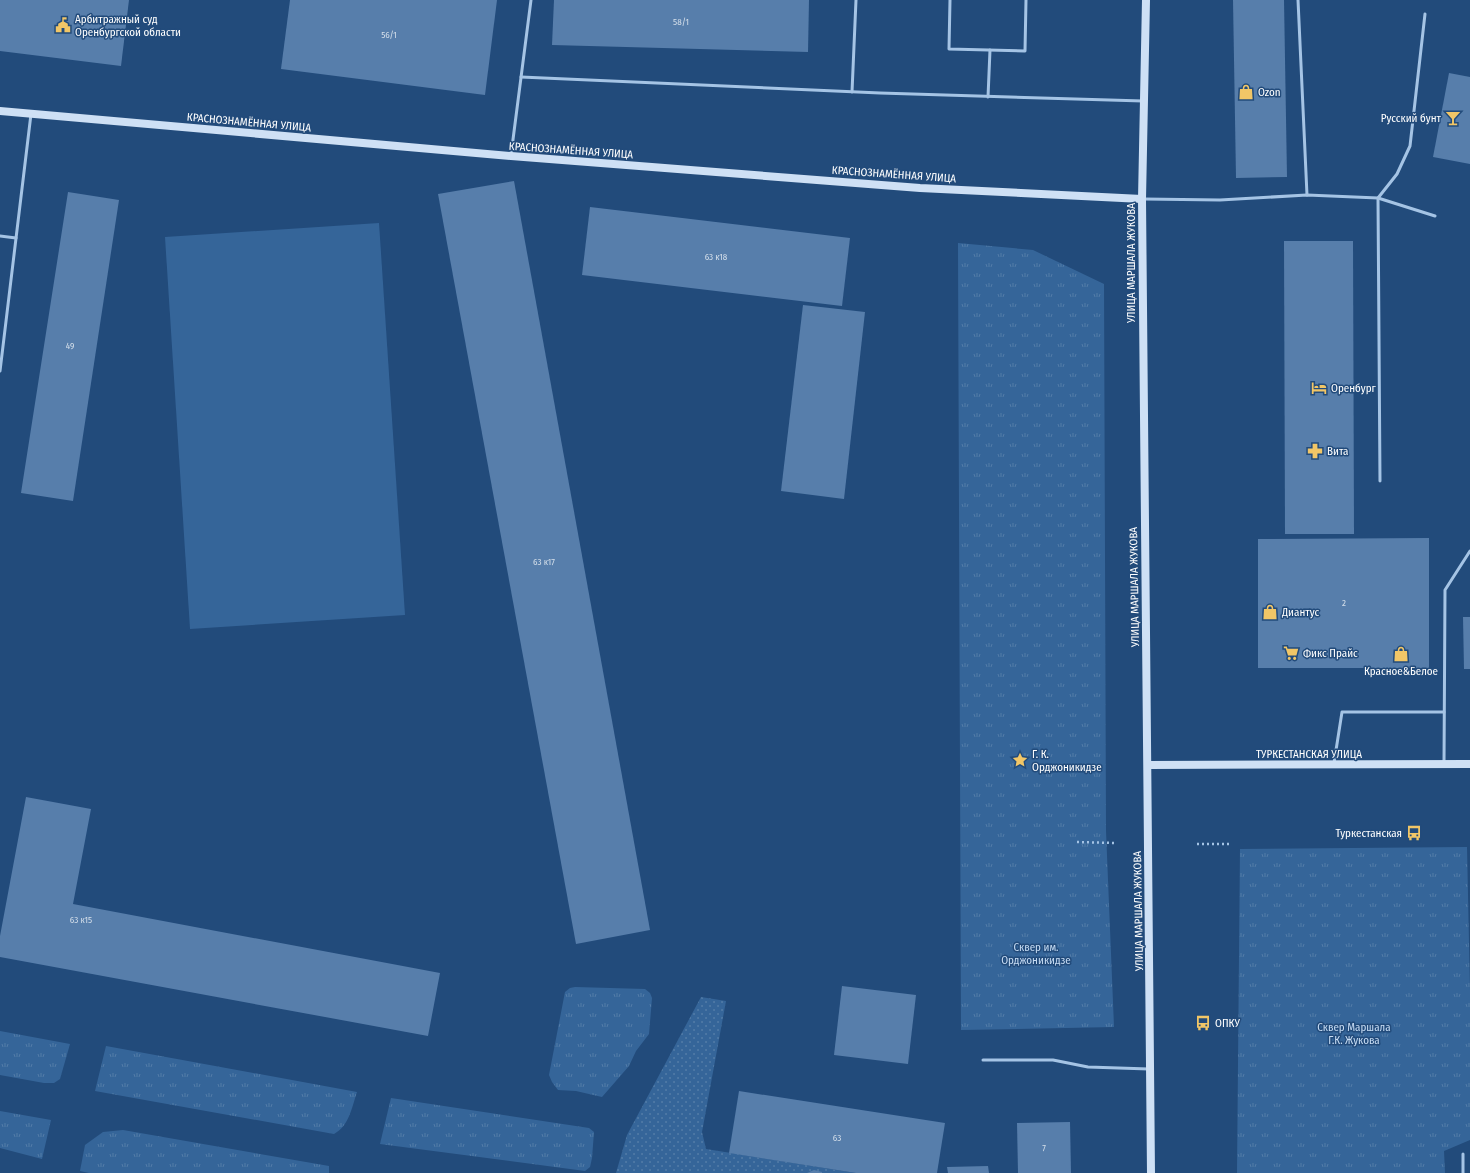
<svg xmlns="http://www.w3.org/2000/svg" width="1470" height="1173" font-family="'Fira Sans Condensed',sans-serif">
	<style>
		.grass { fill: url(#grass-tufts) }
		.garden { fill: url(#garden-dots) }
		.pitch { fill: #356599 }
		.building { fill: #577eab }
		.lines { fill: none; stroke-linecap: round; stroke-linejoin: round }
		.path { stroke: #a5c4e5; stroke-width: 2.5; stroke-dasharray: 2 3; stroke-linecap: butt }
		.lane { stroke: #a5c4e5; stroke-width: 3 }
		.secondary { stroke: #cee0f5; stroke-width: 8 }
		.labels { text-anchor: middle; stroke-width: 3; stroke-linejoin: round; paint-order: stroke }
		.number-label { font-size: 9px; fill: #d5dfea }
		.poi-label { font-size: 11px; fill: #fff; stroke: #224b7b; text-anchor: start }
		.street-label { font-size: 11px; fill: #fff; stroke: #224b7b }
		.park-label { font-size: 11px; fill: #c8ddf4; stroke: #224b7b }
	</style>
	<defs>
		<pattern id="grass-tufts" width="24" height="20" patternUnits="userSpaceOnUse"><rect width="24" height="20" fill="#356599"/><path d="M3 7l-1-3M5 7V3M7 7l1-3M15 17l-1-3M17 17v-4M19 17l1-3" fill="none" stroke="#537ca8"/></pattern>
		<pattern id="garden-dots" width="8" height="8" patternUnits="userSpaceOnUse"><rect width="8" height="8" fill="#356599"/><path d="M2 2h.1M6 6h.1" fill="none" stroke="#537ca8" stroke-width="1.8" stroke-linecap="round"/></pattern>
	</defs>
	<rect width="100%" height="100%" fill="#224b7b"/>
	<g class="grass">
		<path d="M958 243 1033 250 1104 284 1106 831 1114 1027 961 1030Z"/>
		<path d="M1467 847 1470 991V1140L1444 1151 1445 1173H1237L1240 849Z"/>
		<path d="M575 987 645 989 650 993 652 998 649 1034 636 1051 629 1066 602 1097 576 1091 558 1090 552 1082 549 1075 565 992 570 988Z"/>
		<path d="M0 1031 70 1044 60 1079 54 1083H44L0 1075Z"/>
		<path d="M106 1046 357 1092C352 1107 349 1126 334 1134L95 1091Z"/>
		<path d="M391 1098 589 1128 594 1132 592 1158 590 1167 585 1171 380 1144Z"/>
		<path d="M0 1111 51 1120 42 1159 0 1148Z"/>
		<path d="M123 1130 329 1166V1173H89L80 1171 85 1145 103 1132Z"/>
	</g>
	<path class="garden" d="M701 997 726 1001 702 1132 706 1149 856 1173H616L627 1135Z"/>
	<path class="pitch" d="M379 223 405 615 190 629 165 237Z"/>
	<g class="building">
		<path d="M0 0H129L121 66 0 51Z"/>
		<path d="M290 0H497L485 95 281 69Z"/>
		<path d="M554 0H809L808 52 552 45Z"/>
		<path d="M1233 0H1284L1287 177 1236 178Z"/>
		<path d="M1449 73 1470 77V164L1433 157Z"/>
		<path d="M514 181 650 930 576 944 438 194Z"/>
		<path d="M68 192 119 200 73 501 21 493Z"/>
		<path d="M590 207 850 238 842 306 582 275Z"/>
		<path d="M1284 241H1353L1354 534H1285Z"/>
		<path d="M803 305 865 312 844 499 781 491Z"/>
		<path d="M1429 538V668H1258V539Z"/>
		<path d="M1463 617H1470V669H1464Z"/>
		<path d="M26 797 91 809 73 904 440 973 428 1036 0 957V936Z"/>
		<path d="M842 986 916 995 908 1064 834 1055Z"/>
		<path d="M739 1091 945 1123 937 1173H856L729 1153Z"/>
		<path d="M1070 1122 1071 1173H1018L1017 1123Z"/>
		<path d="M988 1166 989 1173H948L947 1167Z"/>
		<path d="M814 1170 822 1172V1173H807Z"/>
	</g>
	<g class="lines">
		<g class="path">
			<path d="M1077 842 1115 843"/>
			<path d="M1197 844H1232"/>
		</g>
		<g class="lane">
			<path d="M950 0 949 49 1025 51 1026 0"/>
			<path d="M1298 0 1307 195"/>
			<path d="M521 77 880 93 1143 101"/>
			<path d="M852 92 856 0"/>
			<path d="M988 97 990 50"/>
			<path d="M511 155 531 0"/>
			<path d="M1144 199 1220 200 1307 195 1378 198 1435 216"/>
			<path d="M0 236 16 238"/>
			<path d="M0 371 31 114"/>
			<path d="M1380 481 1378 198 1397 174 1410 146 1425 14"/>
			<path d="M1334 763 1342 712H1444"/>
			<path d="M1444 763 1445 590 1470 551"/>
			<path d="M983 1060H1053L1088 1067 1149 1069"/>
			<path d="M1463 1154V1173"/>
		</g>
		<g class="secondary">
			<path d="M1146 0 1142 199 1151 1173"/>
			<path d="M0 111 511 156 920 188 1142 199"/>
			<path d="M1148 765 1470 764"/>
		</g>
	</g>
	<defs>
		<g id="civic-bare" transform="scale(1.2)"><path d="M-.6-6.5H3V-4.5H.6V-3L4-1V1h2V6H-6V1h2V-1L-.6-3ZM-1.2 2.5V6h2.4V2.5Z" fill="#f1c667" stroke="#224b7b" stroke-width="2.5" paint-order="stroke"/></g>
		<g id="shop-bare" transform="scale(1.2)"><path d="M-5-2.5h2.3a2.7 3.5 0 0 1 5.4 0H5L5.5 6h-11ZM-1.5-2.5h3a1.5 2.3 0 0 0-3 0Z" fill="#f1c667" stroke="#224b7b" stroke-width="2.5" paint-order="stroke"/></g>
		<g id="bar-bare" transform="scale(1.2)"><path d="M-6-5H6L.8 .8V4.5H3.5V6h-7V4.5H-.8V.8Z" fill="#f1c667" stroke="#224b7b" stroke-width="2.5" paint-order="stroke"/></g>
		<g id="hotel-bare" transform="scale(1.2)"><path d="M-6-4.5h1.5V1H6V5H4.5V3h-9V5H-6ZM-4 0a1.8 1.8 0 1 1 3.6 0ZM.5 0V-2.5h3Q6-2.5 6 0Z" fill="#f1c667" stroke="#224b7b" stroke-width="2.5" paint-order="stroke"/></g>
		<g id="pharmacy-bare" transform="scale(1.2)"><path d="M-2-6h4v4h4v4h-4v4h-4v-4h-4v-4h4Z" fill="#f1c667" stroke="#224b7b" stroke-width="2.5" paint-order="stroke"/></g>
		<g id="supermarket-bare" transform="scale(1.2)"><path d="M-6-5.5h2.5l.6 2H6L4.5 2H-2.5L-4.4-4H-6ZM-1.5 3.2a1.3 1.3 0 1 0 .1 0ZM3 3.2a1.3 1.3 0 1 0 .1 0Z" fill="#f1c667" stroke="#224b7b" stroke-width="2.5" paint-order="stroke"/></g>
		<g id="sight-bare" transform="scale(1.2)"><path d="M0-6L1.8-2.2L6-1.7L2.9 1.2L3.7 5.4L0 3.3L-3.7 5.4L-2.9 1.2L-6-1.7L-1.8-2.2Z" fill="#f1c667" stroke="#224b7b" stroke-width="2.5" paint-order="stroke"/></g>
		<g id="bus-bare" transform="scale(1.2)"><path d="M-5-6H5V4H4V6H2V4H-2V6H-4V4H-5ZM-3.5-4V0h7V-4ZM-3.5 1.2v1.5H-2V1.2ZM2 1.2v1.5H3.5V1.2Z" fill="#f1c667" stroke="#224b7b" stroke-width="2.5" paint-order="stroke"/></g>
	</defs>
	<g fill-rule="evenodd">
		<use href="#civic-bare" x="63" y="25"/>
		<use href="#shop-bare" x="1246" y="92"/>
		<use href="#bar-bare" x="1453" y="118"/>
		<use href="#hotel-bare" x="1319" y="388"/>
		<use href="#pharmacy-bare" x="1315" y="451"/>
		<use href="#shop-bare" x="1270" y="612"/>
		<use href="#supermarket-bare" x="1291" y="653"/>
		<use href="#shop-bare" x="1401" y="654"/>
		<use href="#sight-bare" x="1020" y="760"/>
		<use href="#bus-bare" x="1414" y="833"/>
		<use href="#bus-bare" x="1203" y="1023"/>
	</g>
	<g class="labels">
		<g class="number-label">
			<text x="681" y="25">58/1</text>
			<text x="389" y="38">56/1</text>
			<text x="716" y="260">63 к18</text>
			<text x="70" y="349">49</text>
			<text x="544" y="565">63 к17</text>
			<text x="1344" y="606">2</text>
			<text x="81" y="923">63 к15</text>
			<text x="837" y="1141">63</text>
			<text x="1044" y="1151">7</text>
		</g>
		<g class="poi-label">
			<text x="75" y="23">Арбитражный суд<tspan x="75" dy="13">Оренбургской области</tspan></text>
			<text x="1258" y="96">Ozon</text>
			<text x="1441" y="122" text-anchor="end">Русский бунт</text>
			<text x="1331" y="392">Оренбург</text>
			<text x="1327" y="455">Вита</text>
			<text x="1282" y="616">Диантус</text>
			<text x="1303" y="657">Фикс Прайс</text>
			<text x="1401" y="675" text-anchor="middle">Красное&amp;Белое</text>
			<text x="1032" y="758">Г. К.<tspan x="1032" dy="13">Орджоникидзе</tspan></text>
			<text x="1402" y="837" text-anchor="end">Туркестанская</text>
			<text x="1215" y="1027">ОПКУ</text>
		</g>
		<g class="street-label">
			<text transform="translate(249 122) rotate(5)" y="4">КРАСНОЗНАМЁННАЯ УЛИЦА</text>
			<text transform="translate(571 150) rotate(4)" y="4">КРАСНОЗНАМЁННАЯ УЛИЦА</text>
			<text transform="translate(894 174) rotate(4)" y="4">КРАСНОЗНАМЁННАЯ УЛИЦА</text>
			<text transform="translate(1131 263) rotate(-90)" y="4">УЛИЦА МАРШАЛА ЖУКОВА</text>
			<text transform="translate(1134 587) rotate(-91)" y="4">УЛИЦА МАРШАЛА ЖУКОВА</text>
			<text x="1309" y="758">ТУРКЕСТАНСКАЯ УЛИЦА</text>
			<text transform="translate(1138 911) rotate(-91)" y="4">УЛИЦА МАРШАЛА ЖУКОВА</text>
		</g>
		<g class="park-label">
			<text x="1036" y="951">Сквер им.<tspan x="1036" dy="13">Орджоникидзе</tspan></text>
			<text x="1354" y="1031">Сквер Маршала<tspan x="1354" dy="13">Г.К. Жукова</tspan></text>
		</g>
	</g>
</svg>
